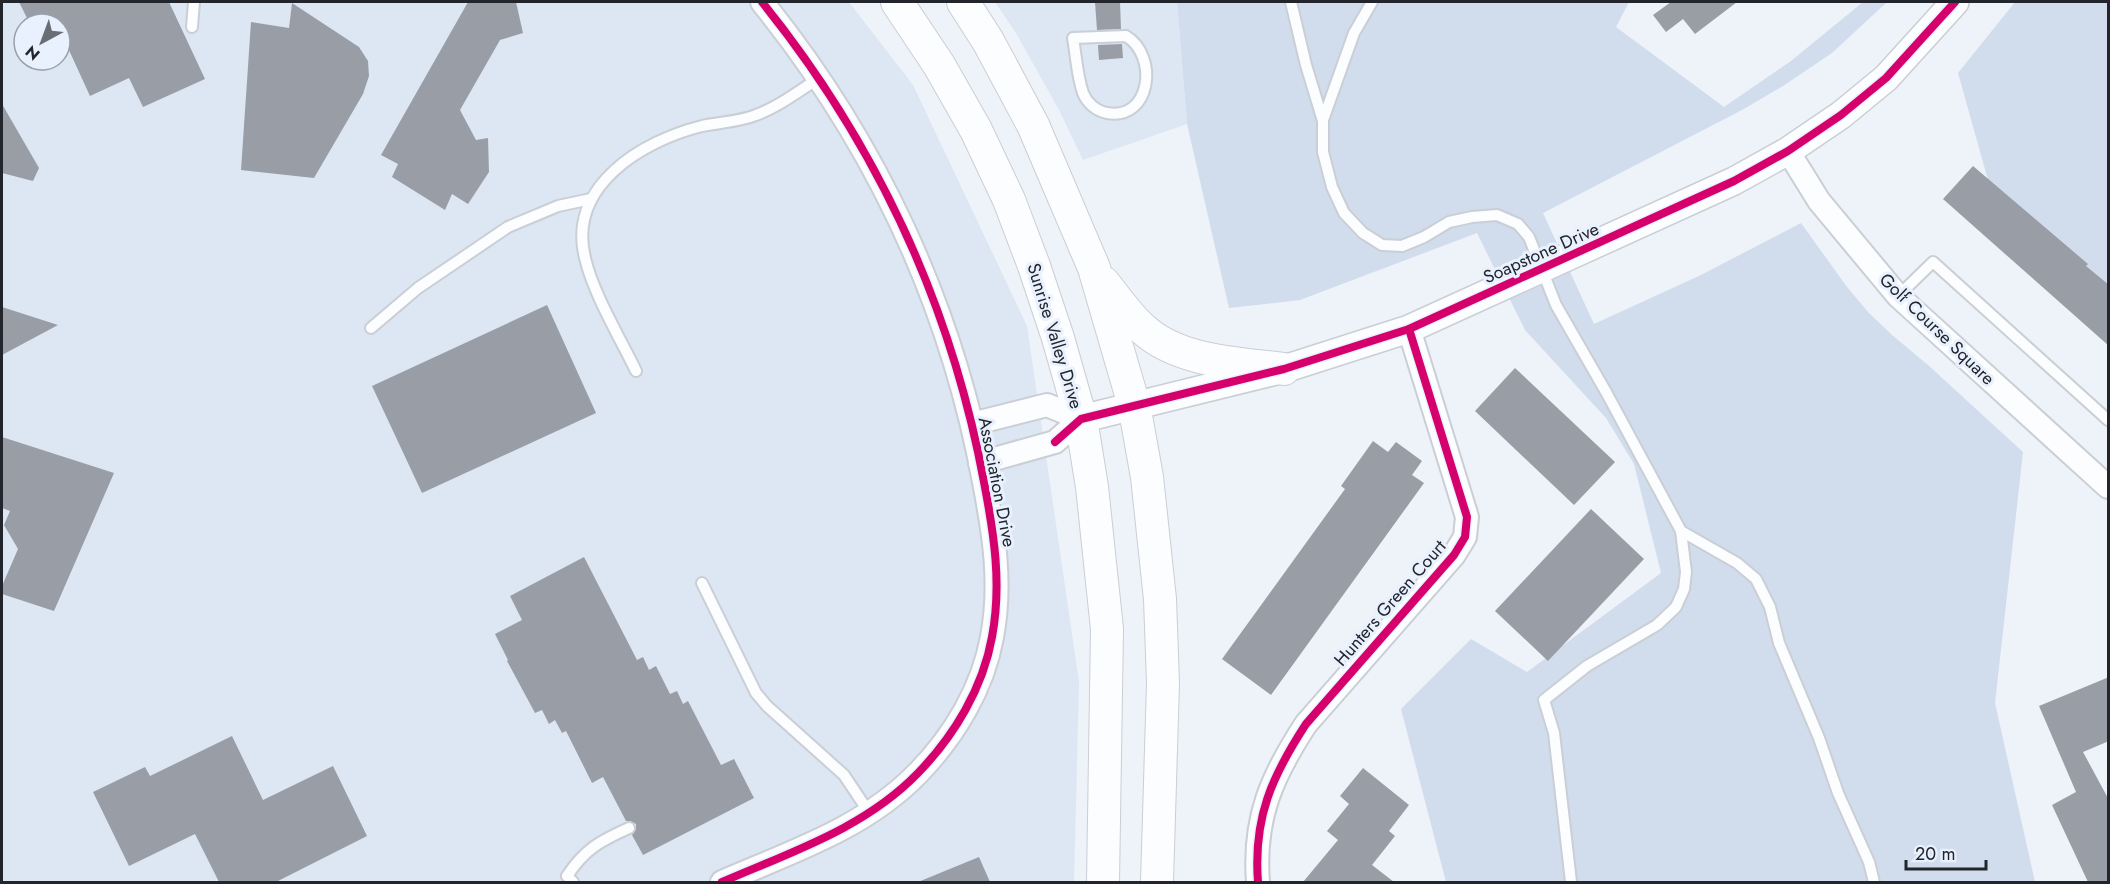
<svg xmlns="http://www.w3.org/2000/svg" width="2110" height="884" font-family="Jost,sans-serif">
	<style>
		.built { fill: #dde6f3; fill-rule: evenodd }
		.green { fill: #d1dded }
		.building { fill: #999ea6 }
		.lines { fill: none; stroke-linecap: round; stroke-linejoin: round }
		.service-casing { stroke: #caced5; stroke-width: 14 }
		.minor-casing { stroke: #caced5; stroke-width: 26 }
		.tertiary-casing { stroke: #caced5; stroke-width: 30 }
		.secondary-casing { stroke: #caced5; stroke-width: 34 }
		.service { stroke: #fcfdfe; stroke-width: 10 }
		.minor { stroke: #fcfdfe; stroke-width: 22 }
		.tertiary { stroke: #fcfdfe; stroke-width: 27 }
		.secondary { stroke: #fcfdfe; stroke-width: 32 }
		.cycleway-casing { stroke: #e9f1fe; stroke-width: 11 }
		.cycleway { stroke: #d6006c; stroke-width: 8 }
		.labels { text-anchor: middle; stroke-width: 6; stroke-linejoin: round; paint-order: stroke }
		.street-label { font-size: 18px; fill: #22262c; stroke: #e9f1fe }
	</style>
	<rect width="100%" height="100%" fill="#eef2f9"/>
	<g class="built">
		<path d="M2 2H849L913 85 1027 326 1079 682 1074 882H2ZM24 24H60V60H24Z"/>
		<path d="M995 2H1177L1187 124 1083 160 1059 110 1016 33Z"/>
	</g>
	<g class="green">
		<path d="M1177 2H1629L1616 27 1724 107 1791 61 1863 2H1887L1832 53 1783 86 1742 110 1543 213 1594 324 1701 275 1801 223 1847 287 1868 312 1892 335 1928 365 2023 452 1995 703 2035 882H1446L1401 709 1471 639 1527 672 1661 573 1634 464 1606 418 1525 330 1477 233 1300 300 1229 308 1187 124Z"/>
		<path d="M2015 2H2108V306L1988 180 1958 73Z"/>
	</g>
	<g class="building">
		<path d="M19 2H169L205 79 143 107 129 78 90 96 68 48 60 51V24H30Z"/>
		<path d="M468 2H516L523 33 500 40 460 110 476 140 488 138 489 172 468 204 452 194 445 210 392 177 398 164 381 155Z"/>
		<path d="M1095 2H1120L1121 29 1097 30Z"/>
		<path d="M1671 2H1737L1695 34 1683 19 1666 32 1653 15Z"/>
		<path d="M292 3 359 47 368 61 369 76 363 94 314 178 241 170 251 22 289 28Z"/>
		<path d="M1122 44 1123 58 1099 60 1098 45Z"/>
		<path d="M2 104 39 168 33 181 2 173Z"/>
		<path d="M1973 166 2088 264 2086 266 2109 285V346L1943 199Z"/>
		<path d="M547 305 596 413 422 493 372 386Z"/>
		<path d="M2 307 58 325 2 355Z"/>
		<path d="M1515 368 1615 462 1574 505 1475 411Z"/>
		<path d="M2 437 114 473 54 611 2 594V586L18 549 4 525 10 511 2 508Z"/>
		<path d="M1373 441 1388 452 1396 442 1422 461 1412 475 1424 483 1271 695 1222 659 1345 489 1341 486Z"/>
		<path d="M1591 509 1644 559 1548 661 1495 611Z"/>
		<path d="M584 557 637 660 643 657 649 670 656 666 670 694 677 691 683 704 688 701 721 765 734 759 754 798 643 855 632 835 636 829V824L630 821H626L603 777 592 783 566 731 562 733 555 720 549 724 542 710 535 713 507 661 508 660 495 634 522 620 510 596Z"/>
		<path d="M2109 677V741L2083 752 2109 800V882H2088L2052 805 2076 792 2039 706Z"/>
		<path d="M232 736 263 800 333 766 367 836 276 882H219L195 834 129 866 93 792 145 767 150 776Z"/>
		<path d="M1363 768 1409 805 1389 831 1395 836 1372 865 1394 882H1303L1338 840 1327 831 1349 804 1340 796Z"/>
		<path d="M979 857 990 882H918Z"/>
	</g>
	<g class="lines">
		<g class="service-casing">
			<g id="service">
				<path d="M1291 2 1306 65 1323 121V152L1332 187 1344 213 1363 233 1382 245 1402 246 1424 237 1449 222 1472 217 1497 215 1518 224 1529 237 1556 305 1606 392 1681 531 1686 572 1684 589 1676 607 1657 625 1587 666 1544 700 1554 733 1571 882"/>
				<path d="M192 27 194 2"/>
				<path d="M1126 36C1159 56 1151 121 1107 113 1096 111 1087 103 1083 93 1077 76 1076 55 1073 38Z"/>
				<path d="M1323 120 1354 33 1372 2"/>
				<path d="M1898 296 1933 262 2108 420"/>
				<path d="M371 328 418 288 508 227 558 206 591 199"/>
				<path d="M636 371C620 338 593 293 585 258 567 186 642 141 702 126 720 122 739 122 756 115 778 107 799 91 819 78"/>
				<path d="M1681 531 1737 563 1756 579 1770 607 1779 643 1819 738 1838 793 1869 862 1874 882"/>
				<path d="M702 583 756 693 767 706 844 775 870 814"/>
				<path d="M573 882 567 876C585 849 600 841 629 828"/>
			</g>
		</g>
		<g class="minor-casing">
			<g id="minor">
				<path d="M1788 151 1819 201 1898 296 2108 487"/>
				<path d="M972 424 1047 405 1081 419 1055 442 980 463"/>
				<path d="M722 882C791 852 865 828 918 773 954 736 983 688 992 637 1002 584 994 534 984 482 951 304 875 142 762 2"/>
				<path d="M1258 882C1253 818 1272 776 1306 724L1454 555 1465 537 1467 517 1409 329"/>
			</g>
		</g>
		<g class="tertiary-casing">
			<path id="tertiary" d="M1081 419 1284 369 1409 329 1734 181 1788 151 1841 115 1886 78 1955 2"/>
		</g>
		<g class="secondary-casing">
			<g id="secondary">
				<path d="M897 2 939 65 976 130 1009 200 1034 266 1058 338 1081 419 1092 487 1107 629 1103 882"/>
				<path d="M963 2 988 41 1033 125 1094 268 1134 405 1147 477 1160 599 1163 683 1157 882"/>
				<path d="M1104 283C1116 298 1128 316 1143 329 1179 362 1238 363 1284 369"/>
			</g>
		</g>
		<use href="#service" class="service"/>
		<use href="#minor" class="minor"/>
		<use href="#tertiary" class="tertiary"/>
		<use href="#secondary" class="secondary"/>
		<g class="cycleway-casing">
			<g id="cycleway">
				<path d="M1055 442 1081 419 1284 369 1409 329 1734 181 1788 151 1841 115 1886 78 1955 2"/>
				<path d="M722 882C791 852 865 828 918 773 954 736 983 688 992 637 1002 584 994 534 984 482 951 304 875 142 762 2"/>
				<path d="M1258 882C1253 818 1272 776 1306 724L1454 555 1465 537 1467 517 1409 329"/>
			</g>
		</g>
		<use href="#cycleway" class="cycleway"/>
	</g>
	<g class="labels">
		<g class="street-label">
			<text transform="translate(1541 253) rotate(-24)" y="6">Soapstone Drive</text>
			<text transform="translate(1937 329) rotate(44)" y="6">Golf Course Square</text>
			<text transform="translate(1055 336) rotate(73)" y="6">Sunrise Valley Drive</text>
			<text transform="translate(997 482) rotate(79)" y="6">Association Drive</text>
			<text transform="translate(1390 603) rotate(-49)" y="6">Hunters Green Court</text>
		</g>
	</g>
	<rect width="2110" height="884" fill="none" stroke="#22262c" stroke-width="6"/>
	<g transform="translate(42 42) rotate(221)"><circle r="28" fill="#e9f1fe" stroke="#99a0aa" stroke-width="1.5"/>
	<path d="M0-4.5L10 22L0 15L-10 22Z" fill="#696d74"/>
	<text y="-9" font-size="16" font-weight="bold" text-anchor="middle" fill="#22262c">N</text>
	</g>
	<path d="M1906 860v9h80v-9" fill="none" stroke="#22262c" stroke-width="3"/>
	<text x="1915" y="860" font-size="18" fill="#22262c" stroke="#e9f1fe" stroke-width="4.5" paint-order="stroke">20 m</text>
</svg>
